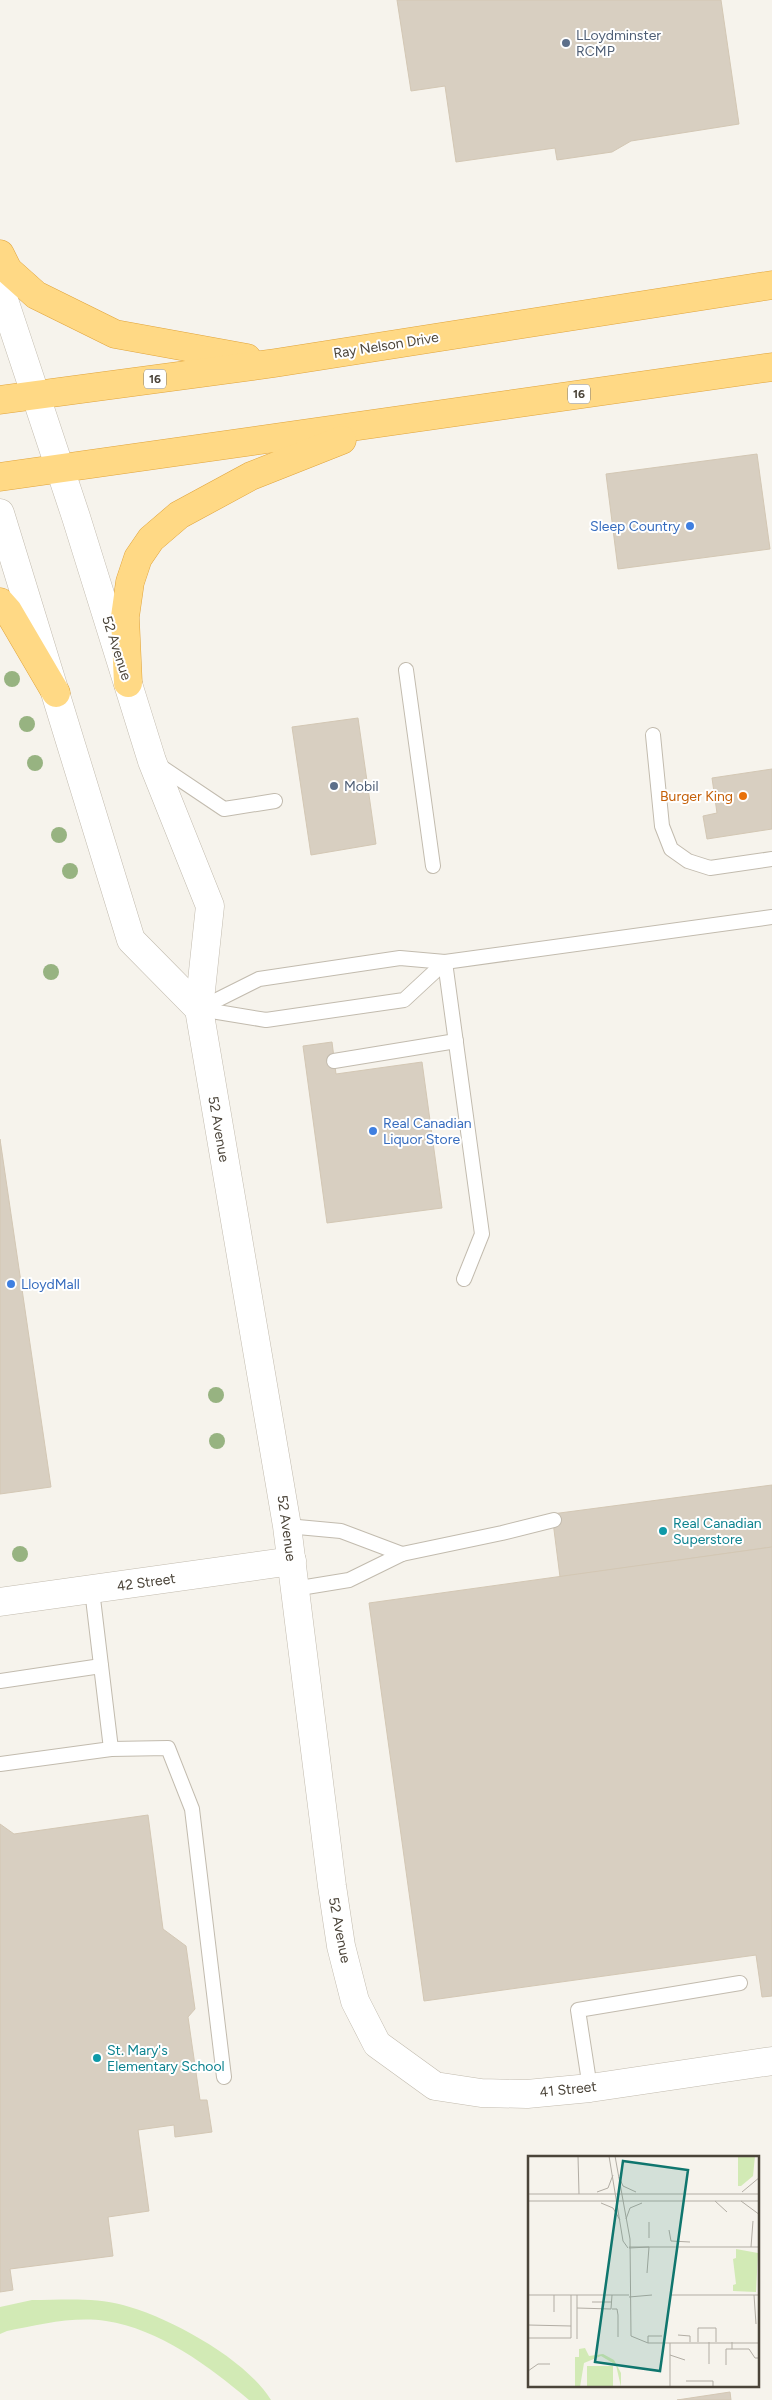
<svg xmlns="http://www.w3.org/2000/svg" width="772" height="2400" font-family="Figtree,sans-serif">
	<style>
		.green { fill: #d2eab5 }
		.building { fill: #d8cfc1; stroke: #d3c7b4 }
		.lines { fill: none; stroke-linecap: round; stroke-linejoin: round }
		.service-casing { stroke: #c2bbae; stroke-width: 16 }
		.minor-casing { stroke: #c2bbae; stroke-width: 29 }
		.tertiary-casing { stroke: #c2bbae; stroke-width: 29 }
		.trunk-casing { stroke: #e0a43c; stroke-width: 29 }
		.service { stroke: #fff; stroke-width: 14 }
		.minor { stroke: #fff; stroke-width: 28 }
		.tertiary { stroke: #fff; stroke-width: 28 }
		.trunk { stroke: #ffd985; stroke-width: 28 }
		.tree { fill: #97b381 }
		.service-dot { fill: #5c6f8a; stroke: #fff; stroke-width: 2 }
		.shop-dot { fill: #3f7fe0; stroke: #fff; stroke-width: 2 }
		.food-dot { fill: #e8710a; stroke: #fff; stroke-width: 2 }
		.culture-dot { fill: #0f9aa8; stroke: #fff; stroke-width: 2 }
		.labels { text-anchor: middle; stroke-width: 4; stroke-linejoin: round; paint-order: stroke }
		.shield { fill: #fff; stroke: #817c74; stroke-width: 1 }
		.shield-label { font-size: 12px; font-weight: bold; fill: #4b4439 }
		.service-label { font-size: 14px; fill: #4e5e75; stroke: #fff; text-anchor: start }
		.street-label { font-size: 14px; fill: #4b4439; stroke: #fff }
		.shop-label { font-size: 14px; fill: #366cbe; stroke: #fff; text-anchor: start }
		.food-label { font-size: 14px; fill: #c56008; stroke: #fff; text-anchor: end }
		.culture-label { font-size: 14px; fill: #0d838f; stroke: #fff; text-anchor: start }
		.inset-road { fill: none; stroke: #b2ada4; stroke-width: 1 }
		.view { fill: #0f766e; fill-opacity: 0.15; stroke: #0f766e; stroke-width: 2.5 }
		.inset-edge { fill: none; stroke: #4b4439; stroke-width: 2.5 }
	</style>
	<rect width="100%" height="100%" fill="#f6f3ec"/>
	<path class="green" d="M32 2300C61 2300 94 2297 123 2305 169 2317 246 2359 271 2400H249C209 2366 159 2329 106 2321 73 2316 38 2325 7 2331L0 2334V2307Z"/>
	<g class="building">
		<path d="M397 0H721L739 124 631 141 612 152 557 160 555 148 456 162 445 86 411 91Z"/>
		<path d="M757 454 770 549 618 569 606 474Z"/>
		<path d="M358 718 376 844 311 855 292 727Z"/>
		<path d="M772 769V829L707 839 703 816 717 813 712 778Z"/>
		<path d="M332 1042 336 1074 422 1062 442 1208 327 1223 303 1046Z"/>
		<path d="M0 1139 51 1487 0 1494Z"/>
		<path d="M772 1485V1547L560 1577 552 1514Z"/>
		<path d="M772 1547V1996L762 1997 756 1955 424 2001 369 1603Z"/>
		<path d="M148 1815 163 1929 186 1946 195 2009 188 2017 200 2100H207L212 2132 175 2137 174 2125 138 2130 149 2211 108 2217 113 2256 10 2269 13 2290 0 2292V1824L14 1834Z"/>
		<path d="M730 2392 731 2400H677Z"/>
	</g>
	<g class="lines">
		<g class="service-casing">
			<g id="service">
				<path d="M406 670 433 866"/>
				<path d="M653 735 662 826 671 849 688 861 710 868 772 859"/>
				<path d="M157 764 224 809 275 801"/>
				<path d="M445 962 482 1234 464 1279"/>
				<path d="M199 1009 259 979 400 958 445 962 772 917"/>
				<path d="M199 1009 266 1020 404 1000 445 962"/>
				<path d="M334 1061 456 1041"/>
				<path d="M287 1526 341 1531 402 1554"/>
				<path d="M294 1589 349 1580 402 1554 502 1533 554 1520"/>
				<path d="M0 1681 101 1666"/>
				<path d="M111 1749 168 1748 192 1809 224 2077"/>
				<path d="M0 1764 111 1749 92 1590"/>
				<path d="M590 2088 578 2010 740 1983"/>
			</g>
		</g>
		<g class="minor-casing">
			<path id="minor" d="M0 1602 292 1561"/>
		</g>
		<g class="tertiary-casing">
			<g id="tertiary">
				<path d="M0 288 76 517 152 761 210 906 199 1009 287 1526 332 1886 341 1946 355 2001 377 2044 435 2086 481 2093 527 2094 590 2088 772 2061"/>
				<path d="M0 513 131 940 199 1009"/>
			</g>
		</g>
		<g class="trunk-casing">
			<g id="trunk">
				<path d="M0 254 8 270 36 295 115 334 247 358"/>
				<path d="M0 400 275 363 772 285"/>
				<path d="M0 477 772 367"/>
				<path d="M0 602 8 611 56 693"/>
				<path d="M128 683 125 617 130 582 138 558 151 539 179 515 251 476 342 440"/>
			</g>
		</g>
		<use href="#service" class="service"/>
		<use href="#minor" class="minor"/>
		<use href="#tertiary" class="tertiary"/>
		<use href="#trunk" class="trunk"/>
	</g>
	<g class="tree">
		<circle cx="12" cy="679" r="8"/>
		<circle cx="27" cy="724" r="8"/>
		<circle cx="35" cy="763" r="8"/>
		<circle cx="59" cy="835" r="8"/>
		<circle cx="70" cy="871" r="8"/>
		<circle cx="51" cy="972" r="8"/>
		<circle cx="216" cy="1395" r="8"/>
		<circle cx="217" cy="1441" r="8"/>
		<circle cx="20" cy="1554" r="8"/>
	</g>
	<g class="service-dot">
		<circle cx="566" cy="43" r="5"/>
		<circle cx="334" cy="786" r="5"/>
	</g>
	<g class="shop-dot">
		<circle cx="690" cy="526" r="5"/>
		<circle cx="373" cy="1131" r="5"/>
		<circle cx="11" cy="1284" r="5"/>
	</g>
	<circle class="food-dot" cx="743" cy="796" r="5"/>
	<g class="culture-dot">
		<circle cx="663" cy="1531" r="5"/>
		<circle cx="97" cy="2058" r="5"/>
	</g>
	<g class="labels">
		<g class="shield">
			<rect x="144" y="369.5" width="22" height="19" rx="4"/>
			<rect x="568" y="384.5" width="22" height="19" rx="4"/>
		</g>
		<g class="shield-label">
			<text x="155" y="383">16</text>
			<text x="579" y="398">16</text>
		</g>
		<g class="service-label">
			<text x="576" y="40">LLoydminster<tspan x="576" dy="16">RCMP</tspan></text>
			<text x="344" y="791">Mobil</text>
		</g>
		<g class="street-label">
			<text transform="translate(386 345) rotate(-9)" y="5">Ray Nelson Drive</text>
			<text transform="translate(117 648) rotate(72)" y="5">52 Avenue</text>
			<text transform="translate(219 1129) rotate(80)" y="5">52 Avenue</text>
			<text transform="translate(287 1528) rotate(82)" y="5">52 Avenue</text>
			<text transform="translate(146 1582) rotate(-8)" y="5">42 Street</text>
			<text transform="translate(340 1930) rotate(79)" y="5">52 Avenue</text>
			<text transform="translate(568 2089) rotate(-6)" y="5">41 Street</text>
		</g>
		<g class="shop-label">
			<text x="680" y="531" text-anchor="end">Sleep Country</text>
			<text x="383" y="1128">Real Canadian<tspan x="383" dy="16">Liquor Store</tspan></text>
			<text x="21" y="1289">LloydMall</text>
		</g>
		<g class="food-label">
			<text x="733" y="801">Burger King</text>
		</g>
		<g class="culture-label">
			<text x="673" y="1528">Real Canadian<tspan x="673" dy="16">Superstore</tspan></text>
			<text x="107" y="2055">St. Mary's<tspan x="107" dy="16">Elementary School</tspan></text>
		</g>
	</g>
	<g transform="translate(528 2156)">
		<rect width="231" height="231" fill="#f6f3ec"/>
		<path d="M210 0H227L225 20 213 30H210ZM208 93 230 97 228 136 205 135V129L208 128 205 103 208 102ZM57 192 61 200 75 198 86 204 93 217V231L88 209 73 200 56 207 52 231H47V201H51V209V193ZM59 210H85V231H59Z" fill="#d2eab5"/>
		<path class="inset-road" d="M50 0 51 38M81 0 95 85 100 92M87 0 102 83 103 180 120 187H232M91 21 95 30 108 36M69 36 80 32 85 19M214 36 232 21M0 38H232M0 45H232M187 45 199 56M213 45 232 59M73 47 85 52 92 64M98 63 102 52 114 47M141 74 143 85 162 86M121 82V66M101 91H232M223 91 225 65M101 92 121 91M119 117 121 91M0 139H101M26 139V156M49 139V152L83 153 84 139M143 139H232M226 139 228 168M101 141 124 139M64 146H84M84 153H89L90 159V181M0 169 43 170M150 179 162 180V186M0 182H43V139M49 183V152M170 186V172H188V186M181 186V208M204 186V193H221L227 202H232M120 187V180H134M142 199 157 204M198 209V193H204M0 215 10 208H22M158 225H185V231M142 231V187"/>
		<path class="view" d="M95 5 160 14 132 215 67 206Z"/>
		<rect width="231" height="231" class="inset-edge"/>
	</g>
</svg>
